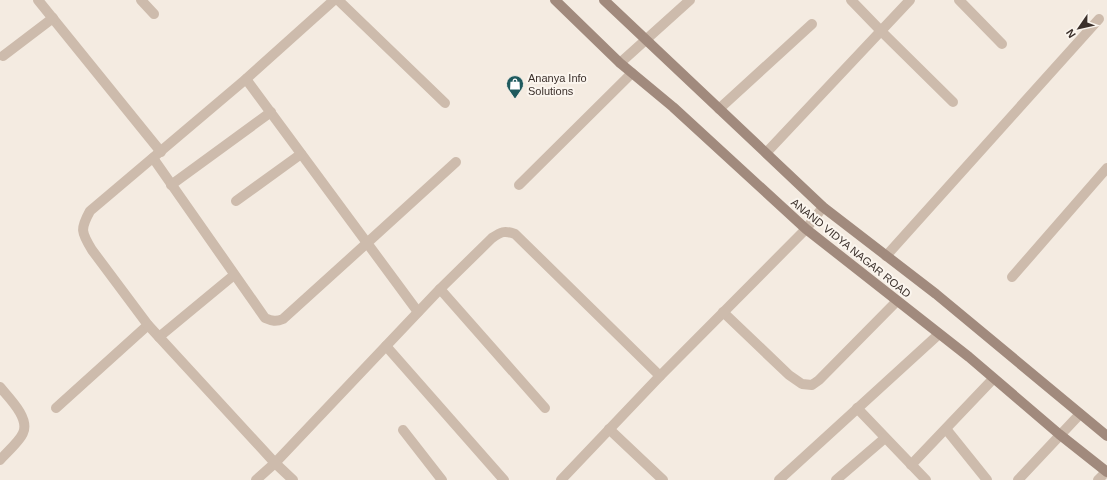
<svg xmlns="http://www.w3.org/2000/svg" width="1107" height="480" font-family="Helvetica,sans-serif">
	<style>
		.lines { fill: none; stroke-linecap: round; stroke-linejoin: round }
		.lane { stroke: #cdbbac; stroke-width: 10 }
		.street { stroke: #cdbbac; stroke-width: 10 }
		.secondary { stroke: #a18a7d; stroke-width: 10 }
		.labels { text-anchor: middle; stroke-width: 4; stroke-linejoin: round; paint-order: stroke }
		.poi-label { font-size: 11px; fill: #3b302b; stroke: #fbf5ee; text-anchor: start }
		.street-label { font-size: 11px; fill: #3b302b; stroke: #fbf5ee }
	</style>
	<rect width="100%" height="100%" fill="#f4ebe1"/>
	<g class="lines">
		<g class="lane">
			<path d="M719 109 812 24"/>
			<path d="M519 185 632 73"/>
			<path d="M723 312 789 375 802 384 812 385 819 380 897 301"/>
			<path d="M56 408 148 325"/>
			<path d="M1098 480 1106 472"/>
		</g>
		<g class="street">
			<path d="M38 0 161 152"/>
			<path d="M141 0 154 14"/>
			<path d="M338 0 445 103"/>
			<path d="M851 0 881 31 953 102"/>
			<path d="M959 0 1002 44"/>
			<path d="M3 56 53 18"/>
			<path d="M620 63 690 0"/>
			<path d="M246 79 418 312"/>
			<path d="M766 153 910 0"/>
			<path d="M153 158 265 318C272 321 276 322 283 319L367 243 456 162"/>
			<path d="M171 185 271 112"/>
			<path d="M236 201 301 154"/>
			<path d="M886 256 1099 19"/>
			<path d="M1012 277 1107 168"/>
			<path d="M440 289 545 408"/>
			<path d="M159 337 234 275"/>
			<path d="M386 346 504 480"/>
			<path d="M0 387C9 398 30 418 23 433 20 441 6 453 0 460"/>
			<path d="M857 408 926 480"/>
			<path d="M609 429 663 480"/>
			<path d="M946 429 987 480"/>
			<path d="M403 430 442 480"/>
			<path d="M911 465 993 379"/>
			<path d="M256 480 275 463 440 289 492 238C501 232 504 230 515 234L660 376"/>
			<path d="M293 480 275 463 148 325 92 250C81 232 80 229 90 211L246 79 334 0"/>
			<path d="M561 480 660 376 806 229 823 207"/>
			<path d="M779 480 939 334"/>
			<path d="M836 480 885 438"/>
			<path d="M1018 480 1080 414"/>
		</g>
		<g class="secondary">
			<path d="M555 0 620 63 673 107 806 229 969 357 1059 434 1107 472"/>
			<path d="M604 0 823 207 936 294 1107 436"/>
		</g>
	</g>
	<defs>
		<g id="shop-pin" transform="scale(0.9)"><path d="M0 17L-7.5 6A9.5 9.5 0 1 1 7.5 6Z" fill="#1f5a5e" stroke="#fbf5ee"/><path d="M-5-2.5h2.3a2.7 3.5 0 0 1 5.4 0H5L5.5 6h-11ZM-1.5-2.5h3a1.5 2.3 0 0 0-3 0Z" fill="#fff"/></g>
	</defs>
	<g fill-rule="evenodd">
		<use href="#shop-pin" x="515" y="84"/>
	</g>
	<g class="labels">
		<g class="poi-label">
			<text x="528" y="82">Ananya Info<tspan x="528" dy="13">Solutions</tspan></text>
		</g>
		<g class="street-label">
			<text transform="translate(851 248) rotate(39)" y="4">ANAND VIDYA NAGAR ROAD</text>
		</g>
	</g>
	<g transform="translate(1079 28) rotate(236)" stroke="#fbf5ee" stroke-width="3" paint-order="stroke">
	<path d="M0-3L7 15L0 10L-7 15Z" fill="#3b302b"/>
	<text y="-6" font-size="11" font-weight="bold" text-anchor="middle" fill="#3b302b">N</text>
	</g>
</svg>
